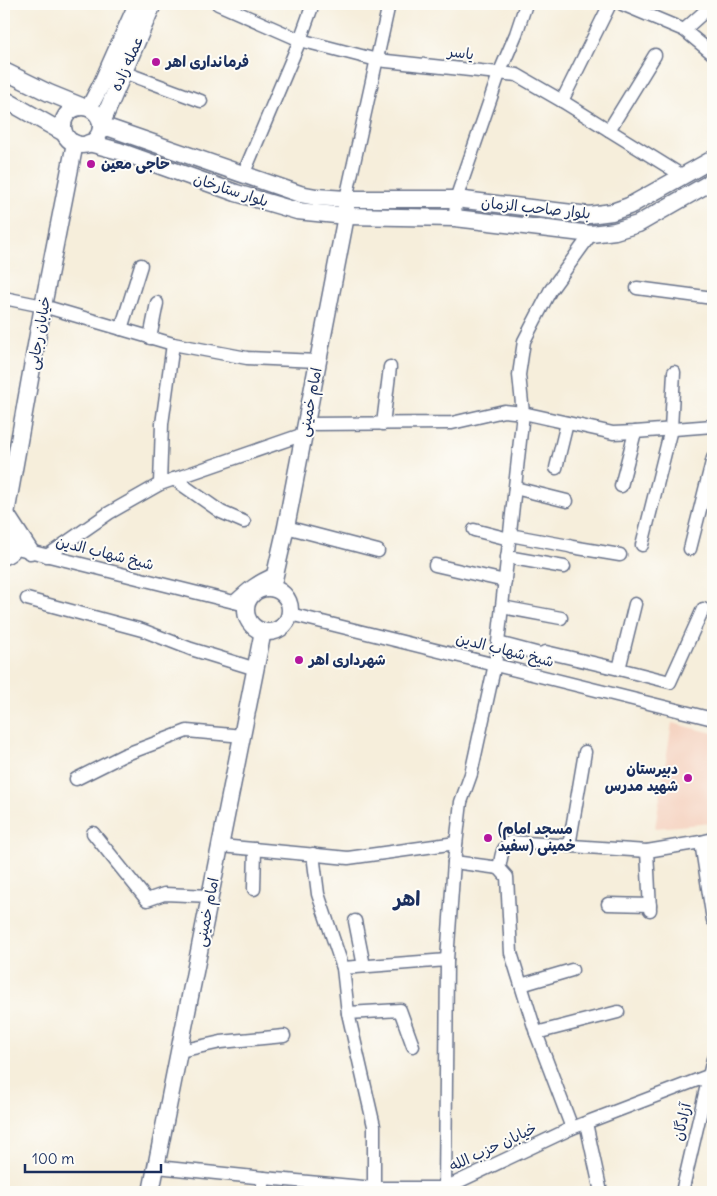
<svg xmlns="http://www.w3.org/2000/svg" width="717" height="1196" font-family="Delius,'Playpen Sans Arabic',sans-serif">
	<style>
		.built { fill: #f5d3c1 }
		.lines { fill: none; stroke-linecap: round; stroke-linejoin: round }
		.minor-casing { stroke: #68728a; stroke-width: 15 }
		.major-casing { stroke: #68728a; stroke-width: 19 }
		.minor { stroke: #fff; stroke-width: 12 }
		.major { stroke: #fff; stroke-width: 16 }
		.poi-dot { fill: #b5179e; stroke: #fdfcf7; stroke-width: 2 }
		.labels { text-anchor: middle; stroke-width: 4; stroke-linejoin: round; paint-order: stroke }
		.street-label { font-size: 15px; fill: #1b2f5e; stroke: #fdfcf7 }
		.poi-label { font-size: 15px; font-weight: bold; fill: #1b2f5e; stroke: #fdfcf7; text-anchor: start }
		.district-label { font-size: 20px; font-weight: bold; fill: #1b2f5e; stroke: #fdfcf7 }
	</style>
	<rect width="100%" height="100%" fill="#fdfcf7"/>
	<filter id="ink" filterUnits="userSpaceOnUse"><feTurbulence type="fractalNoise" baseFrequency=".02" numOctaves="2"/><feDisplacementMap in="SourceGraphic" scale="10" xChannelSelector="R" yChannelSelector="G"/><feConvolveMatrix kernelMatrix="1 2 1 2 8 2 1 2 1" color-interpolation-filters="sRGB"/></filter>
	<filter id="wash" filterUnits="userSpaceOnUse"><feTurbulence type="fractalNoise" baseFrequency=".0096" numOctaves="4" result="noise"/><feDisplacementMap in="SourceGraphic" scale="20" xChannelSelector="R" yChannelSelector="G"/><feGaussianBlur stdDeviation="1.12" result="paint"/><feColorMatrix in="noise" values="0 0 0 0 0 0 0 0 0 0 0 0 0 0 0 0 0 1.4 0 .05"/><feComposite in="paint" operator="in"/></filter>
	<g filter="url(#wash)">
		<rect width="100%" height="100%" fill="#f6eedb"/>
		<path class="built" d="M672 723 713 733V823L655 828Z"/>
	</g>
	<g filter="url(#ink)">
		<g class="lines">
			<g class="minor-casing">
				<g id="minor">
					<path d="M218 4 300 40 377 60 517 75 562 101 683 176"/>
					<path d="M622 4 684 30 713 54"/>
					<path d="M684 30 713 4"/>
					<path d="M123 72 201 101"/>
					<path d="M562 101 610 4"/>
					<path d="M609 130 655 55"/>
					<path d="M243 175 300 40 313 4"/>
					<path d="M346 199 389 4"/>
					<path d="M455 218 456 199 499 74 516 34 526 4"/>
					<path d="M637 288 713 298"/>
					<path d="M4 298 43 306 173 344 247 358 318 361"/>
					<path d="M121 329 141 265"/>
					<path d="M150 338 157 303"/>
					<path d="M306 424 452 423 504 411 523 413 613 433 635 432 713 426"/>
					<path d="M383 424 390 367"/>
					<path d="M556 468 567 423"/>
					<path d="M174 479 221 512 244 522"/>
					<path d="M160 484 162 424 173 344"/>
					<path d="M621 486 635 432"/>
					<path d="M515 488 567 501"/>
					<path d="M286 527 378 551"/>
					<path d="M474 530 509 539"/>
					<path d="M510 535 569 546 572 547 620 555"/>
					<path d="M642 545 671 429 674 372"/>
					<path d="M21 549 246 605"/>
					<path d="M690 549 713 458"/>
					<path d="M47 556 109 513 160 484 304 434"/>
					<path d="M507 557 564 567"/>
					<path d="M435 565 505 581"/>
					<path d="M27 599 142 630 191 649 256 669"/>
					<path d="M234 602C249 588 256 582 275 574"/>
					<path d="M502 607 561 618"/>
					<path d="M290 614 713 719"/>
					<path d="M498 643 540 654 546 652 619 669 635 604"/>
					<path d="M619 669 670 682 703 609"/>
					<path d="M76 779 124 755 187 731 243 736"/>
					<path d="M93 833 147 900 164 894 211 896"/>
					<path d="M701 842 713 920"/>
					<path d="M221 846 348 858 456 843"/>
					<path d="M569 846 585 752"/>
					<path d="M647 851 650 910"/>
					<path d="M313 854 318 894 343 968 348 1013 374 1126V1188"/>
					<path d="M454 862 499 868C502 857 500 849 511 842L647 851 701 842 713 839"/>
					<path d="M499 868 507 877 511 953 536 1033 572 1128"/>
					<path d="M254 889 255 849"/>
					<path d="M608 904 650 905"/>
					<path d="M355 921 364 966"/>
					<path d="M343 968 447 960"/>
					<path d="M521 985 572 970"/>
					<path d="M348 1013 400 1010 413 1046"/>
					<path d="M536 1033 618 1012"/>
					<path d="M180 1051 221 1042 284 1036"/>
					<path d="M586 1123 601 1192"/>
					<path d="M157 1167 264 1178 374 1188H445L572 1128 713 1074"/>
					<path d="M262 1192 264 1178"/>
					<path d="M445 1192 447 960 454 862 461 802 471 774 495 664 498 643 523 413 519 375 524 341 550 291 591 234"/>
					<path d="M682 1192 713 1059"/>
				</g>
			</g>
			<g class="major-casing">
				<g id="major">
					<path d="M153 4 101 125 300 194 316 197 346 199H456L589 215 612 212 629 206 713 159"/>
					<path d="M4 71 49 93 81 106"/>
					<path d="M4 99 64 133"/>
					<circle cx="82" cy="126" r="19"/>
					<path d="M89 108 101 85 137 4"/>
					<path d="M89 143 119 151 236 193 297 211 346 216 455 218 591 234 615 231 638 224 713 181"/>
					<path d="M6 514 30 551"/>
					<path d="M4 523 6 514 43 306 75 143"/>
					<path d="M4 556C17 551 18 538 6 530"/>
					<path d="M272 588 286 527 346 216V205"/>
					<circle cx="268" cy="610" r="22"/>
					<path d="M151 1192 263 631"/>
				</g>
			</g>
			<use href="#minor" class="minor"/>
			<use href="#major" class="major"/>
		</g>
	</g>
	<g class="poi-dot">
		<circle cx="156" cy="62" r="5"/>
		<circle cx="91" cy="164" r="5"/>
		<circle cx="299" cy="660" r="5"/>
		<circle cx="688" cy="778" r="5"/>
		<circle cx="488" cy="838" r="5"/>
	</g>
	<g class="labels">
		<g class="street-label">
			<text transform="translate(461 53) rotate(7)" y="5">یاسر</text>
			<text transform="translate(127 64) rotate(-66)" y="5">عمله زاده</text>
			<text transform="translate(231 190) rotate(18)" y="5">بلوار ستارخان</text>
			<text transform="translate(536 208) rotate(6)" y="5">بلوار صاحب الزمان</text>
			<text transform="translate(39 333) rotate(-80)" y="5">خیابان رجایی</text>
			<text transform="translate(310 402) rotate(-79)" y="5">امام خمینی</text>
			<text transform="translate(105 553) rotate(14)" y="5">شیخ شهاب الدین</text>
			<text transform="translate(505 650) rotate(14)" y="5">شیخ شهاب الدین</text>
			<text transform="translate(207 912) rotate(-79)" y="5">امام خمینی</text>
			<text transform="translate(682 1122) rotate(-77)" y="5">آزادگان</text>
			<text transform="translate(493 1147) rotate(-25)" y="5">خیابان حزب الله</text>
		</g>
		<g class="poi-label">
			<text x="166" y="67">فرمانداری اهر</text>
			<text x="101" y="169">حاجی معین</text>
			<text x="309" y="665">شهرداری اهر</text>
			<text x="678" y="774" text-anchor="end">دبیرستان<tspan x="678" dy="17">شهید مدرس</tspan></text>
			<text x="498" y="834">(مسجد امام<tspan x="498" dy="17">خمینی (سفید</tspan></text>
		</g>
		<g class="district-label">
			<text x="407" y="906">اهر</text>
		</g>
	</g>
	<rect width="717" height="1196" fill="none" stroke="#fdfcf7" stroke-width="20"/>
	<path d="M25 1164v8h136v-8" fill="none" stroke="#1b2f5e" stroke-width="2.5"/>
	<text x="32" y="1164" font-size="15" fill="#1b2f5e" stroke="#fdfcf7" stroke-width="4" paint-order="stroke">100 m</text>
</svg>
